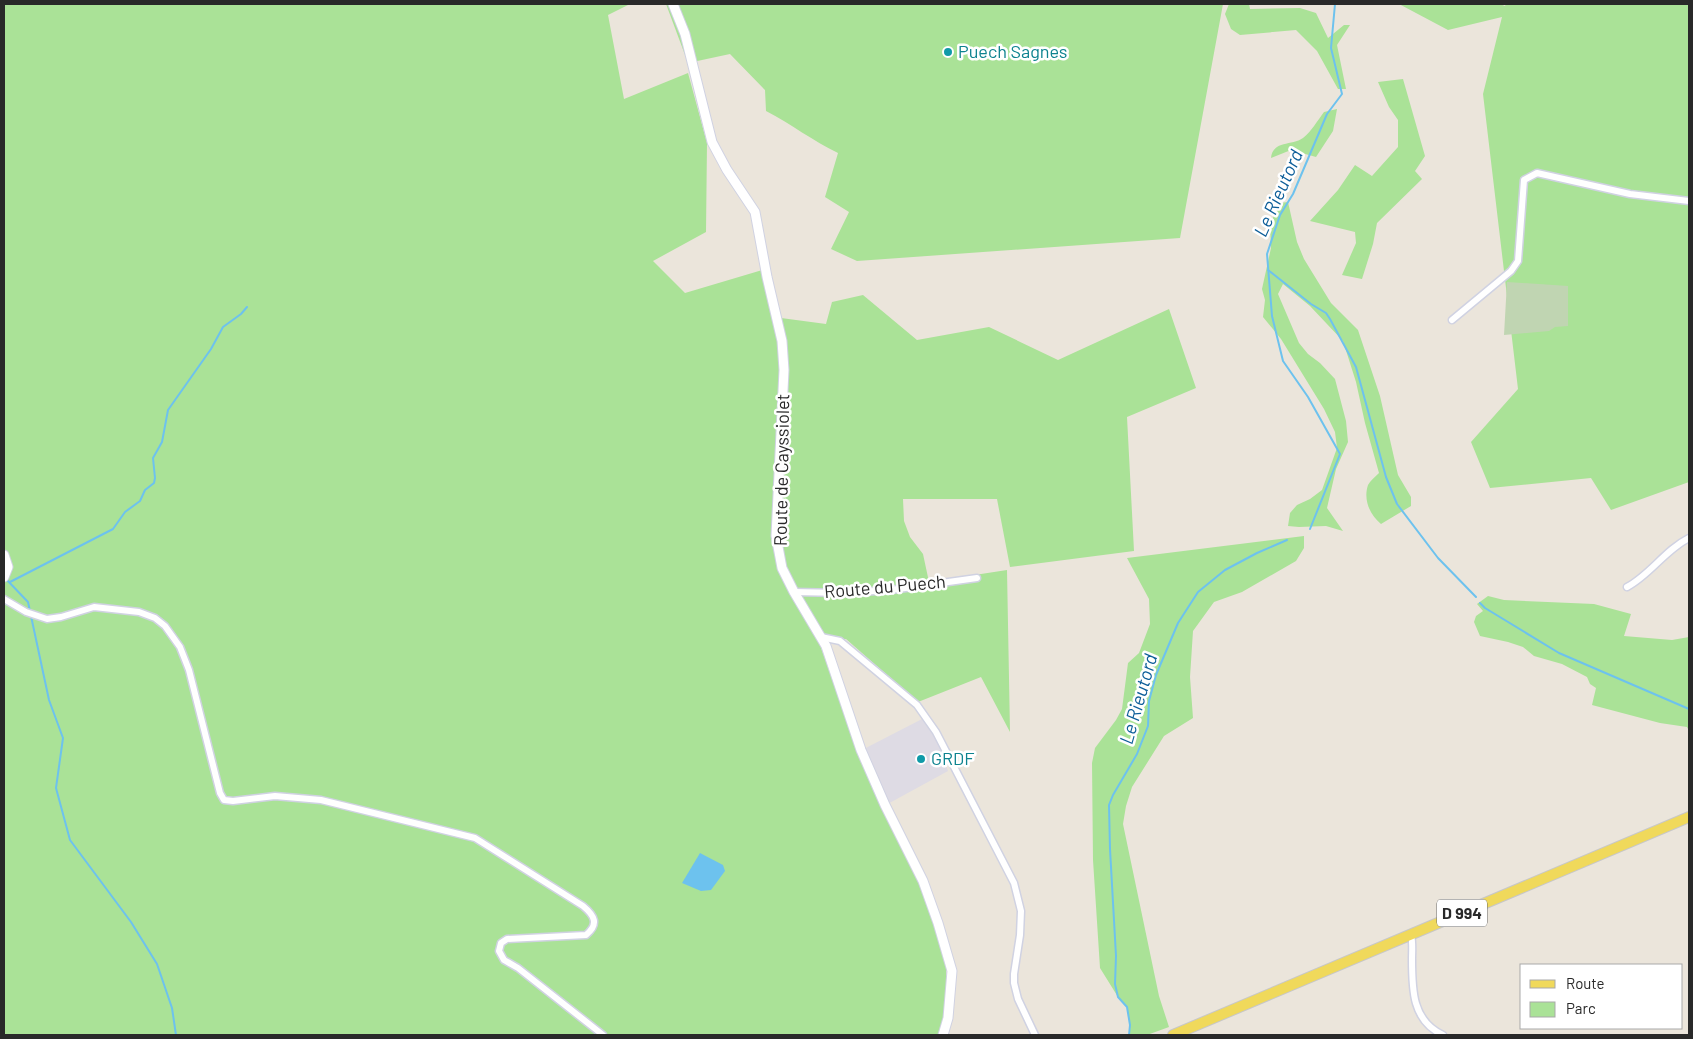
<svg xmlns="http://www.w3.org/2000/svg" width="1693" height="1039" font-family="Barlow,sans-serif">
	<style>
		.industrial { fill: #dedbe4 }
		.green { fill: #aae297 }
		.cemetery { fill: #c0d5b2 }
		.water { fill: #6dc2ee }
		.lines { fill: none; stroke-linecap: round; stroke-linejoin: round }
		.stream { stroke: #6dc2ee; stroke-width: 2 }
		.minor-casing { stroke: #d0d2e2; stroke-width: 9 }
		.tertiary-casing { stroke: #d0d2e2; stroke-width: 11 }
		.primary-casing { stroke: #c7c7c7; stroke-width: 12 }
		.minor { stroke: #fff; stroke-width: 6 }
		.tertiary { stroke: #fff; stroke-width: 9 }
		.primary { stroke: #f0d95b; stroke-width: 10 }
		.culture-dot { fill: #0f9aa8; stroke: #fff; stroke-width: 2 }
		.labels { text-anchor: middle; stroke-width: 5; stroke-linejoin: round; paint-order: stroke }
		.shield { fill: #fff; stroke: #696969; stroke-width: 1 }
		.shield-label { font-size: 16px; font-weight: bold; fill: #292929 }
		.culture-label { font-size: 18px; fill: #0d838f; stroke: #fff; text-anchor: start }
		.street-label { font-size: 18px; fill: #292929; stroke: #fff }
		.water-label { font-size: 19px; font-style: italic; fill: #0d5e99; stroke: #fff }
	</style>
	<rect width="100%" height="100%" fill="#ebe5db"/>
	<path class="industrial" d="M924 718 940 748 948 771 884 806 858 752Z"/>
	<g class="green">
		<path d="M4 4H630L608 15 624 99 688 73 707 143 706 232 653 261 685 293 769 268 781 318 826 324 832 302 863 295 917 340 989 327 1058 360 1169 309 1196 388 1127 417 1134 551 1010 567 997 499H903L904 521 910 537 923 554 929 582 1007 570 1010 732 981 677 918 702 846 639 819 642 858 752 912 865 946 956V1005L941 1030 937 1035H4Z"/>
		<path d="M666 4H1223L1180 238 857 261 831 249 849 212 825 197 838 153C813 141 791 124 766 111L765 90 730 54 688 63Z"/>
		<path d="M1229 4H1249L1250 9 1300 8 1316 13 1328 38 1344 25H1350L1337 45 1346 89H1338L1317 51 1296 30 1240 35 1231 29 1225 14Z"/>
		<path d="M1399 4H1500L1505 6 1506 4H1689V482L1611 510 1591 478 1490 488 1471 442 1518 389 1483 94 1502 17 1448 30Z"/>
		<path d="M1403 79 1425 156 1415 171 1422 179 1377 223 1373 244 1362 279 1342 275 1356 243 1355 232 1310 221 1338 190 1355 165 1372 176 1398 147V120L1389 107 1378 82Z"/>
		<path d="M1337 109 1333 131 1316 157 1291 150 1271 158C1273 140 1292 146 1303 138 1312 131 1317 121 1324 112Z"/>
		<path d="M1288 202 1297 242 1304 259 1331 303 1358 330 1380 396 1398 475 1411 497V506L1381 524C1370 515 1363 500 1368 485 1370 481 1375 477 1379 473L1365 423 1356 382 1343 341 1310 306 1283 284 1278 294 1299 343 1308 354 1320 363 1335 379 1346 421 1348 442 1336 469 1327 508 1343 531 1326 526 1299 527 1288 526 1290 513 1297 505 1310 499 1322 490 1337 448 1335 432 1324 409 1281 339 1263 317 1265 300 1262 289 1271 248 1270 224 1280 203Z"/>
		<path d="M1304 536V548L1296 561 1242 592 1214 602 1193 631 1190 677 1193 718 1164 736 1132 787 1126 806 1123 824 1159 996 1169 1027 1147 1035H1129L1130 1025 1127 1007 1118 997 1100 968 1093 860 1092 763 1095 748 1116 720 1122 709 1128 663 1139 653 1150 624 1149 599 1127 558Z"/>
		<path d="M1488 596 1504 600 1594 604 1631 614 1624 636 1672 640 1689 637V731L1687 727 1660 723 1592 705 1596 688 1590 684 1587 677 1562 664 1534 656 1523 647 1508 642 1480 636 1474 622 1476 616 1483 611 1477 604Z"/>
	</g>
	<path class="cemetery" d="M1507 282 1568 286V326L1555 327 1549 331 1504 335Z"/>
	<path class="water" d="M700 853 723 865 725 871 711 890 701 891 682 883Z"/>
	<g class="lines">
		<g class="stream">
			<path d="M1268 270 1311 304 1326 313 1330 319 1356 367 1386 477 1397 504 1438 558 1476 597"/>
			<path d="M1310 529 1340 454 1308 397 1283 361 1272 316 1267 254 1280 215 1293 194 1327 114 1342 94 1331 48 1335 4"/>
			<path d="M6 579 28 602 49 700 63 738 56 788 70 840 131 922 157 964 172 1008 176 1035"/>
			<path d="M10 582 113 529 125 512 140 501 145 490 154 483 155 478 153 458 162 442 168 410 211 349 223 327 241 314 247 307"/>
			<path d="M1480 603 1485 608 1559 653 1689 709"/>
			<path d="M1129 1035 1130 1025 1127 1007 1118 997 1115 984 1116 956 1110 849 1109 805 1113 795 1137 754 1148 726 1149 701 1156 675 1178 623 1198 592 1225 570 1257 553 1287 540"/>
		</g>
		<g class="minor-casing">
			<g id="minor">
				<path d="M1452 320 1511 271 1518 261 1524 180 1537 173 1630 194 1689 201"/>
				<path d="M1627 587C1650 575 1665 550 1689 538"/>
				<path d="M794 592 843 593 891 590 977 578"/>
				<path d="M4 599 26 612 47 619 61 617 94 607 139 612 155 618 165 626 180 647 189 670 220 793 224 800 233 801 275 796 321 800 475 838 583 906C595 916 599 924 586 935L507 939 501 943 499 951 504 960 518 968 603 1035"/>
				<path d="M821 637 840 641 917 705 936 732 1014 883 1021 911 1020 935 1014 974V983L1018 999 1035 1035"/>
				<path d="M1411 935C1413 943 1412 951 1412 959 1412 989 1412 1021 1443 1035"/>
			</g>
		</g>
		<g class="tertiary-casing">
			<g id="tertiary">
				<path d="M673 4 685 34 712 142 727 170 755 212 767 277 782 341 784 370 776 536 782 568 794 592 826 646 861 750 885 805 923 881 938 923 952 971 948 1018 943 1035"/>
				<path d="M4 555 8 567 4 577"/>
			</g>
		</g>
		<g class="primary-casing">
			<path id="primary" d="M1173 1035 1689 817"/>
		</g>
		<use href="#minor" class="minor"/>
		<use href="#tertiary" class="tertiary"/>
		<use href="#primary" class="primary"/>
	</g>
	<g class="culture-dot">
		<circle cx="948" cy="52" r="5"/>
		<circle cx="921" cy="759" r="5"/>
	</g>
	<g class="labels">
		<rect class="shield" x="1437" y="899.5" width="50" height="27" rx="4"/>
		<g class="shield-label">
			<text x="1462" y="919">D 994</text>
		</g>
		<g class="culture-label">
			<text x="958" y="58">Puech Sagnes</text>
			<text x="931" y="765">GRDF</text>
		</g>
		<g class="street-label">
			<text transform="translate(782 470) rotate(-89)" y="6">Route de Cayssiolet</text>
			<text transform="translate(885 587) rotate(-5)" y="6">Route du Puech</text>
		</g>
		<g class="water-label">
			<text transform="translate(1278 193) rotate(-66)" y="7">Le Rieutord</text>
			<text transform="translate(1138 699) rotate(-74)" y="7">Le Rieutord</text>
		</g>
	</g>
	<rect width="1693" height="1039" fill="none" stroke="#292929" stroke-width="10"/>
	<rect x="1520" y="964" width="162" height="65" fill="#ffffff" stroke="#a9a9a9"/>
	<rect x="1530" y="980" width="25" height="8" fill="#f0d95b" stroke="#a9a9a9"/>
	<text x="1566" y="989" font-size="15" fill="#292929">Route</text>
	<rect x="1530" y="1002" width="25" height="15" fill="#aae297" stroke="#a9a9a9"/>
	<text x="1566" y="1014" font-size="15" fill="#292929">Parc</text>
</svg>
